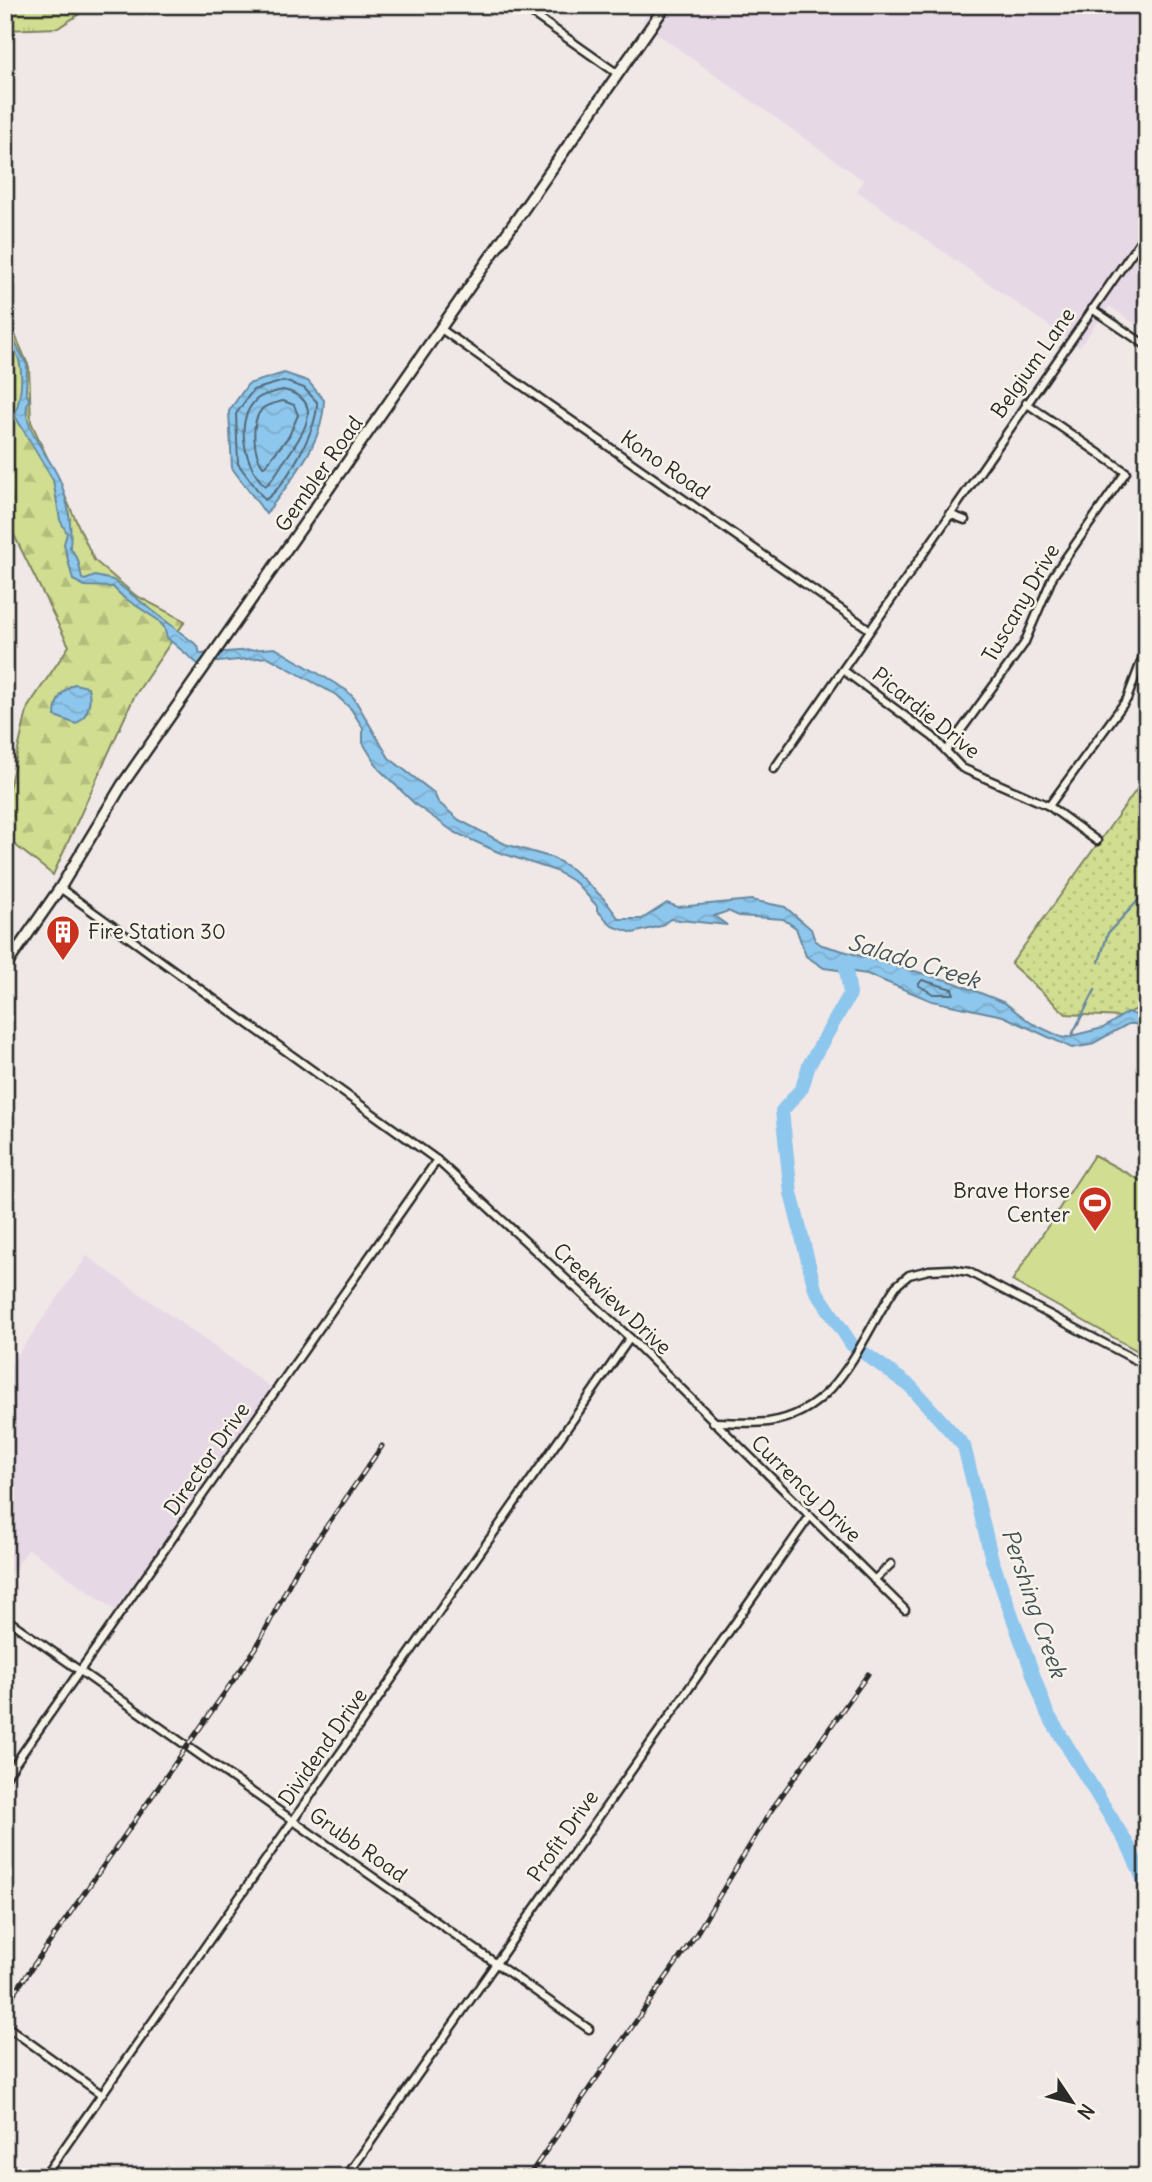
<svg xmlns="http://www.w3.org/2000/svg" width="1152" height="2182" font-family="Delius,sans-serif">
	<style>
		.built { fill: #e7d8e6 }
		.grass { fill: url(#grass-tufts); stroke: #7e845e; stroke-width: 2 }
		.forest { fill: url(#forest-firs); stroke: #7e845e; stroke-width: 2 }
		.park { fill: url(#park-dots); stroke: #7e845e; stroke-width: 2 }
		.pitch { fill: #d1dd90; stroke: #7e845e; stroke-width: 2 }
		.water { fill: url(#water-waves); stroke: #66899f; stroke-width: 2 }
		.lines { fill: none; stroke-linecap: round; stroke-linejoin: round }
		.shore { stroke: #536979; stroke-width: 2 }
		.stream { stroke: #66899f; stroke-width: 2.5 }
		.river { stroke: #8ec7ed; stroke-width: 14 }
		.street-casing { stroke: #2b2b2b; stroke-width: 11 }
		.secondary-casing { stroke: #2b2b2b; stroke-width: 14 }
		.street { stroke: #f7f3e8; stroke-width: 6 }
		.secondary { stroke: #f7f3e8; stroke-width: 9 }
		.rail-casing { stroke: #2b2b2b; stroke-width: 5 }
		.rail { stroke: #f7f3e8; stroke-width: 2.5; stroke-dasharray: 8; stroke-linecap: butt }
		.labels { text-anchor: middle; stroke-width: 5; stroke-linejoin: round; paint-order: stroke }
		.street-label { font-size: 21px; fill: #2b2b2b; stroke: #f7f3e8 }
		.poi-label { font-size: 21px; fill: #2b2b2b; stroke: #f7f3e8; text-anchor: start }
		.water-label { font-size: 23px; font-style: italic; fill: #44525c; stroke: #f7f3e8 }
	</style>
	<defs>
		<pattern id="grass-tufts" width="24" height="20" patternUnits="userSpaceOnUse" patternTransform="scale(1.75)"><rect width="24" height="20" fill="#d1dd90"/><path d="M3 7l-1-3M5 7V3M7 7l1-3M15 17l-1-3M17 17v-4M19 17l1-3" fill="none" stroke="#b4be7c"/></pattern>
		<pattern id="forest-firs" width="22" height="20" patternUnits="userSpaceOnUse" patternTransform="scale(1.75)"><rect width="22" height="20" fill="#d1dd90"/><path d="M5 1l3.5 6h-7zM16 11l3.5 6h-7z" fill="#b4be7c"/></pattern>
		<pattern id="park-dots" width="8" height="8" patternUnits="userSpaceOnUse" patternTransform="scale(1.75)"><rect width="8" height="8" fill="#d1dd90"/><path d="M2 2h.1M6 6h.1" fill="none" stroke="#b4be7c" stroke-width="1.8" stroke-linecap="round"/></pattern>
		<pattern id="water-waves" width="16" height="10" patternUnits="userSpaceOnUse" patternTransform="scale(1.75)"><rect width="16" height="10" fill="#8ec7ed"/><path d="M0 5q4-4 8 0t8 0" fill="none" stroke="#7babcb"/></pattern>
	</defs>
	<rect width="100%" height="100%" fill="#f0e7e7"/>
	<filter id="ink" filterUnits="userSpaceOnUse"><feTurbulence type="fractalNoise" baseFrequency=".0143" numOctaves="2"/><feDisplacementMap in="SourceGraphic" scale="14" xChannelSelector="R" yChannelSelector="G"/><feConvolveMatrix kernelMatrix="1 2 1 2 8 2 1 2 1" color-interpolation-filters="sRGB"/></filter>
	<g filter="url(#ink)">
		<g class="built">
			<path d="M654 5H1147V332L1109 306 1079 347 857 191 863 180 642 23Z"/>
			<path d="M87 1256 272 1388 115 1610 29 1549 5 1581V1373Z"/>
		</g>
		<path class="grass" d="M5 5H93L58 28 5 30Z"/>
		<path class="forest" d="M5 312 29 367 31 422 94 560 135 595 185 621 134 697 53 875 14 844 5 833V805L28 707 69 646 5 517Z"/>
		<path class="park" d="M1147 775V1004L1121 1017 1066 1014 1011 964Z"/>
		<path class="pitch" d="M1094 1155 1147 1184V1356L1012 1281Z"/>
		<g class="water">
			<path d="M5 324 27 365 26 392 29 399C17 425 53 459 61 483 68 503 72 527 70 547L78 560 82 579 85 580 95 576 113 580 198 646 200 654 275 648 346 690 354 698 389 758 434 793 438 802 459 820 505 844 553 858 572 869 604 899 619 919H642L667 903 678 907 751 900 785 907 811 929 815 941 822 945 953 982 1005 1003 1031 1023 1063 1038 1103 1028 1128 1012 1147 1019V1034L1135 1024H1128L1090 1045 1072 1048 1003 1016 932 1001 867 974 824 968 806 956 796 928 783 919 739 916 728 911 714 916 727 925 670 919 661 926 633 933 612 926 597 910V906L576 883 556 871 498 852 454 832 416 805 379 769 363 743V728L351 709 336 695 268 657 198 664 167 638 164 627 158 620 123 597 113 587 85 586 73 580 64 544 67 533 60 520 53 480 15 416C20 397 24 379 19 360 15 346 5 341 5 324Z"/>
			<path d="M284 373 308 381 324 400C324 444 291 479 266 514L232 468 229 411 248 384Z"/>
			<path d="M74 684 88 687C92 701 89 715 76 724L55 716C55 702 61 691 74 684Z"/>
		</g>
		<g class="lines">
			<g class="shore">
				<path d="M284 381 304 388 317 402C318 428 286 486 265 500L238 464 236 414 253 390Z"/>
				<path d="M283 390C328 400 302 435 285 460 279 468 273 481 265 486 245 466 233 421 257 399 263 394 275 392 283 390Z"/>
				<path d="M283 401 294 405 298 415 289 436 264 467C253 455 250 422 262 409 267 404 276 403 283 401Z"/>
				<path d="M922 980 952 989 954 994H933L918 985Z"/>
			</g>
			<g class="stream">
				<path d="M1099 962 1108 933 1147 891"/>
				<path d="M1071 1037 1095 990"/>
			</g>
			<g class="river">
				<path d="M845 963 850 994 809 1065 802 1088 782 1111 791 1193 815 1289 852 1345"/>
				<path d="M864 1353 910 1386 964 1446 992 1560 1047 1713 1129 1847 1147 1888"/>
			</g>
			<g class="street-casing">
				<g id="street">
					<path d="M520 5 618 74"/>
					<path d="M1092 309 1147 346"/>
					<path d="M441 329 869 629"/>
					<path d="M949 514 965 520"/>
					<path d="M843 670 933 737 962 768 1049 806 1097 841"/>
					<path d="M946 751 1024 644 1053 576 1126 472 1026 403"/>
					<path d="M774 769 1147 231"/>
					<path d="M1049 806 1127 699 1147 646"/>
					<path d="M60 888 437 1160 630 1338 905 1610"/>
					<path d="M713 1422C731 1422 750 1424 768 1422 841 1412 860 1338 896 1286L909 1275 929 1270 951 1269 969 1272 1147 1366"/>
					<path d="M874 1580 891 1564"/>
					<path d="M5 1618 589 2029"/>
					<path d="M5 1778 437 1160"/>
					<path d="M5 2025 101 2094"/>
					<path d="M44 2177 630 1338"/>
					<path d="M346 2177 810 1516"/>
				</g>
			</g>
			<g class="secondary-casing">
				<path id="secondary" d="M5 967 60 888 122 785 666 5"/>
			</g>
			<use href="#street" class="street"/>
			<use href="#secondary" class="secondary"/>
			<g class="rail-casing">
				<g id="rail">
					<path d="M5 2006 256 1648 297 1569 382 1446"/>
					<path d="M528 2177 695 1936 770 1812 868 1674"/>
				</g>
			</g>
			<use href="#rail" class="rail"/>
		</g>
	</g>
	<defs>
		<g id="building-pin" transform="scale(1.75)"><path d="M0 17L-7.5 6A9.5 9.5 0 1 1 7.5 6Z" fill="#c8321e" stroke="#f7f3e8"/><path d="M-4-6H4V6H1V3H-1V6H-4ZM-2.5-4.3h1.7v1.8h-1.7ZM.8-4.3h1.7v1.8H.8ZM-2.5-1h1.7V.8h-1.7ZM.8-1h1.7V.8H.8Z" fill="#fff"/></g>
		<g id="stadium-pin" transform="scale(1.75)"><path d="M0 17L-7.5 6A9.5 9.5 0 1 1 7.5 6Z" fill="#c8321e" stroke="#f7f3e8"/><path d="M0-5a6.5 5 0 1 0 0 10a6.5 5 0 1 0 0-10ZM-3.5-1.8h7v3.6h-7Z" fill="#fff"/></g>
	</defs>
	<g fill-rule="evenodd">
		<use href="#building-pin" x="63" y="932"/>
		<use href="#stadium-pin" x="1095" y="1203"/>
	</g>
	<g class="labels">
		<g class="street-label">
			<text transform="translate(1033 363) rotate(-55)" y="7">Belgium Lane</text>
			<text transform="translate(665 465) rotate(35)" y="7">Kono Road</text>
			<text transform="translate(319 474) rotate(-55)" y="7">Gembler Road</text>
			<text transform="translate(1021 603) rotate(-60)" y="7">Tuscany Drive</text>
			<text transform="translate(926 713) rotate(39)" y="7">Picardie Drive</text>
			<text transform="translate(612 1299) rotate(43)" y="7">Creekview Drive</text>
			<text transform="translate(207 1459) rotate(-55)" y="7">Director Drive</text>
			<text transform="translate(806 1489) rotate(44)" y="7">Currency Drive</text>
			<text transform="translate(323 1747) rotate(-55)" y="7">Dividend Drive</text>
			<text transform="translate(563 1836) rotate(-55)" y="7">Profit Drive</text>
			<text transform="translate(358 1845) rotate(35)" y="7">Grubb Road</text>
		</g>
		<g class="poi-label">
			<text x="88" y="939">Fire Station 30</text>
			<text x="1070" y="1198" text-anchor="end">Brave Horse<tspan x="1070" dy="24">Center</tspan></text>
		</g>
		<g class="water-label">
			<text transform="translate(914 961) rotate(17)" y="8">Salado Creek</text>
			<text transform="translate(1034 1603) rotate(71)" y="8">Pershing Creek</text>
		</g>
	</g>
	<rect width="1152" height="2182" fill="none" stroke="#f7f3e8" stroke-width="28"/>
	<rect x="14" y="14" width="1124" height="2154" fill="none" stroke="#2b2b2b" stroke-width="2.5" filter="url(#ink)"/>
	<g transform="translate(1072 2102) rotate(125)" stroke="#f7f3e8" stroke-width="5" paint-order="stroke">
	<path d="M0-5L12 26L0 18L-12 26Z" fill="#2b2b2b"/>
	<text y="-10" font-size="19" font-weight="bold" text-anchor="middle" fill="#2b2b2b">N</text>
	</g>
</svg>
